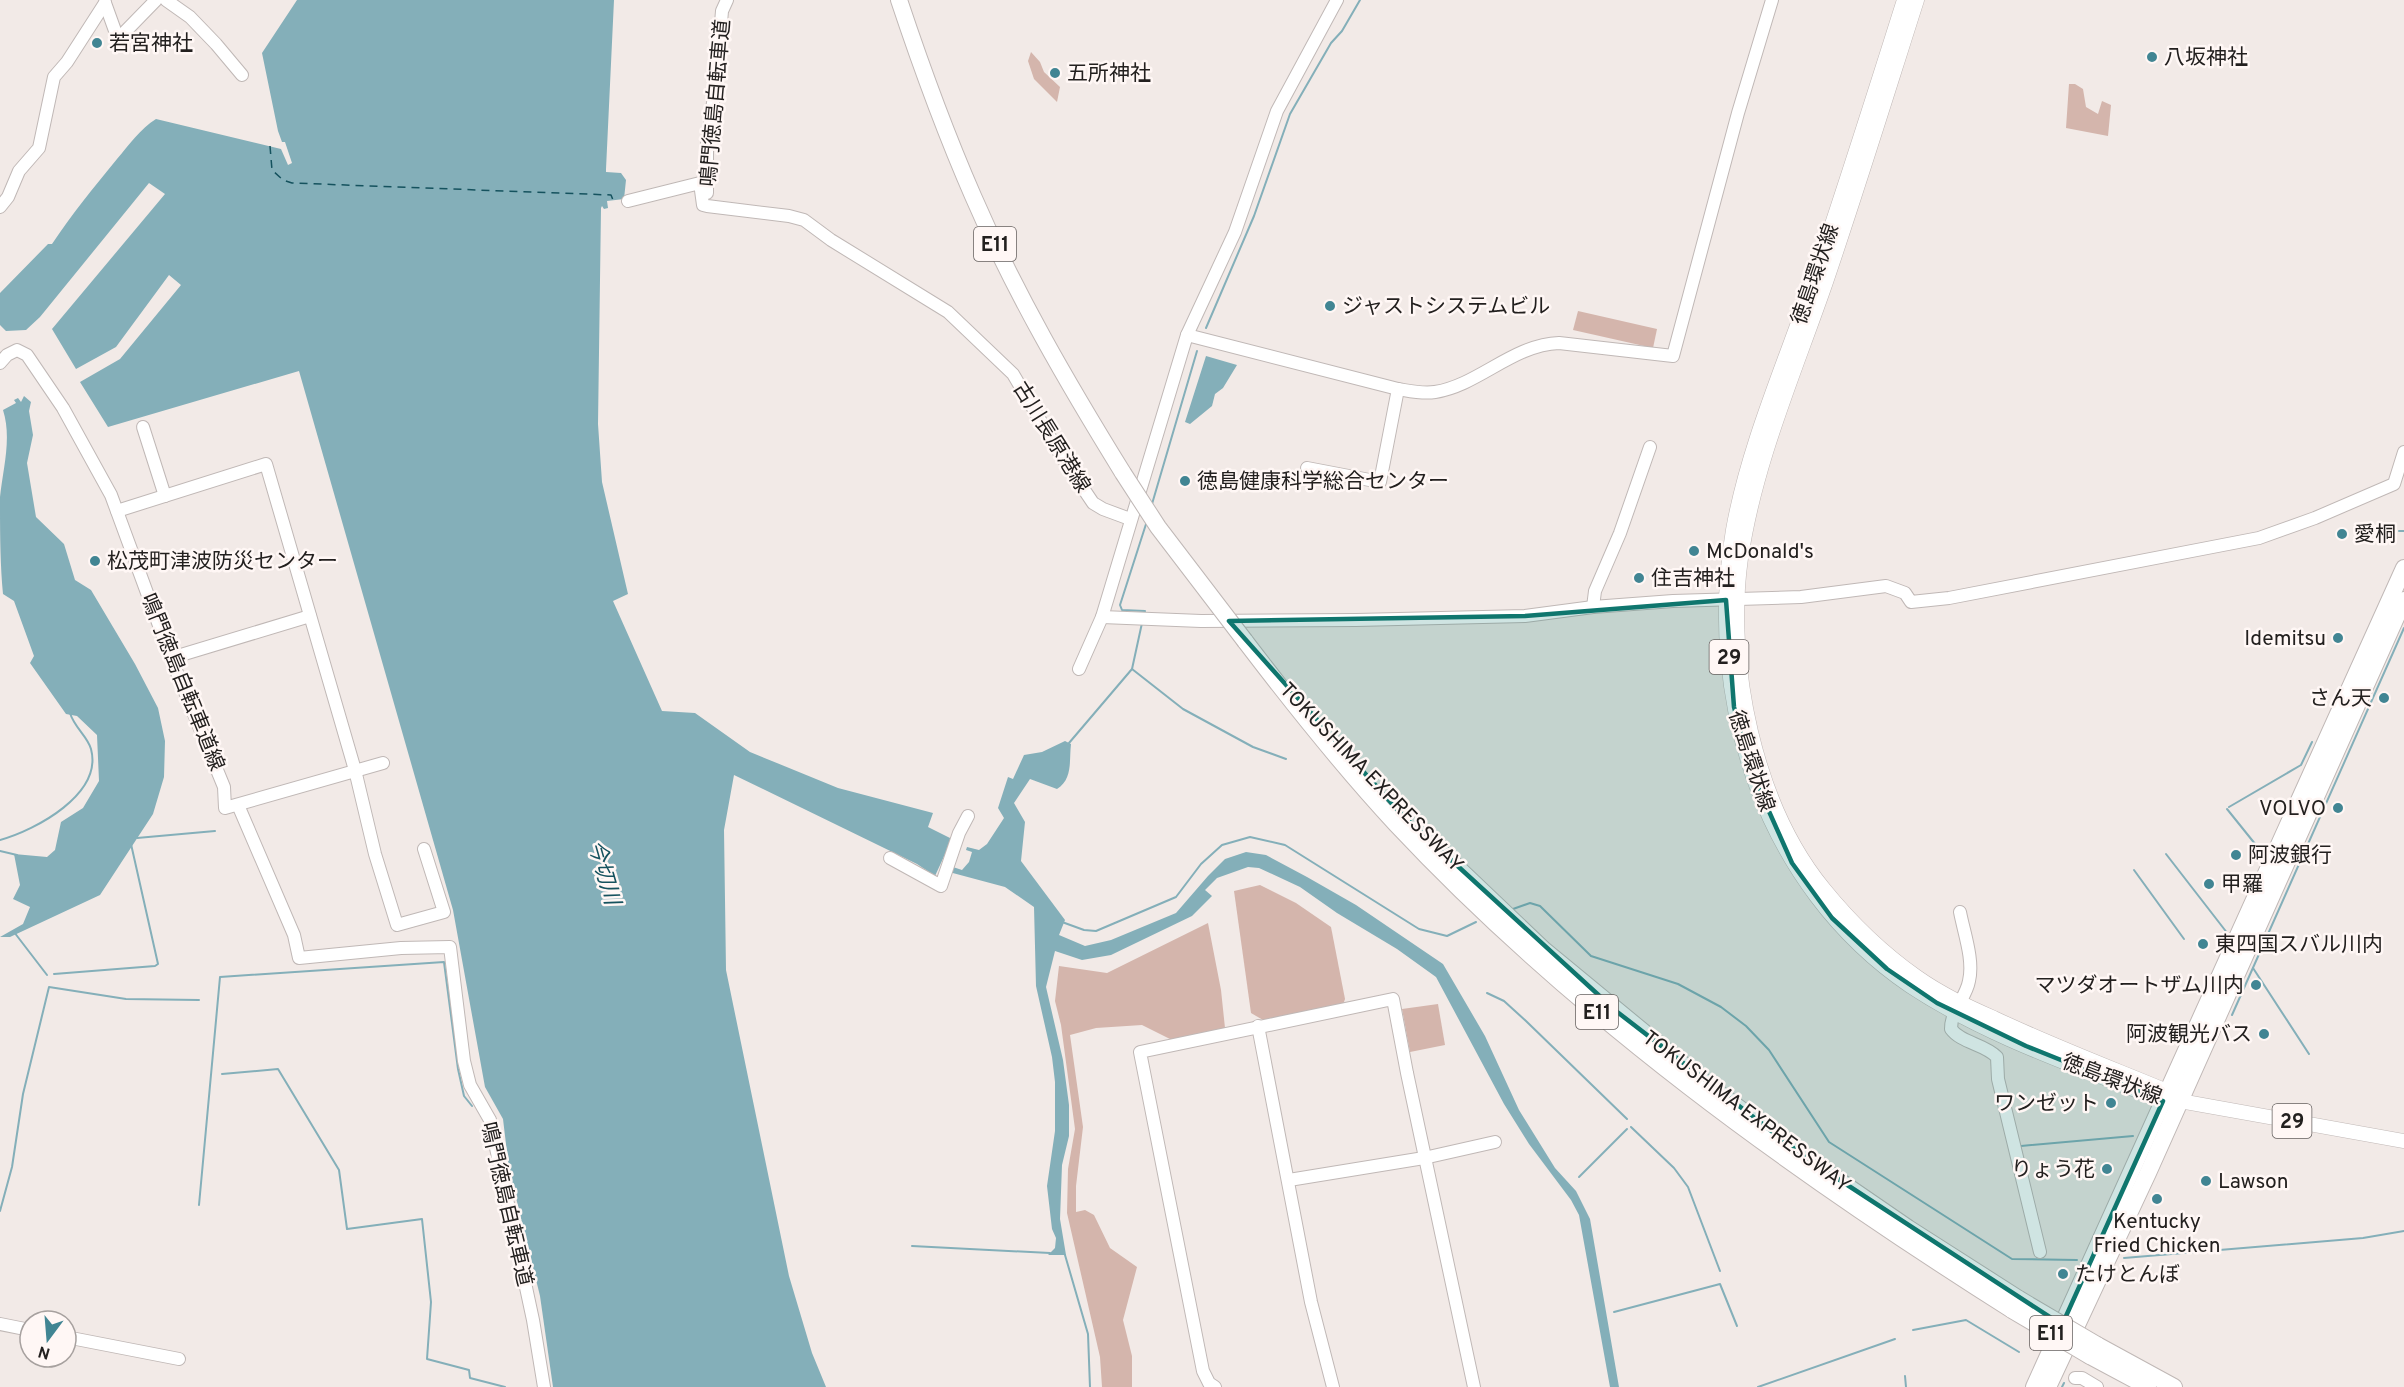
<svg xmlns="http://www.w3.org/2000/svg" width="2404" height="1387" font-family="Overpass,'Noto Sans JP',sans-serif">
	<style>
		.green { fill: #d4b5ac }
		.water { fill: #84afb9 }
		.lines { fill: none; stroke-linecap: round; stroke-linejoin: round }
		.stream { stroke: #84afb9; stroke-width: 2 }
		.ferry { stroke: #15525e; stroke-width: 1.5; stroke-dasharray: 8 6; stroke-linecap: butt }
		.secondary-casing { stroke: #c0b8b6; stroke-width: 14 }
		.primary-casing { stroke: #c0b8b6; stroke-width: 15 }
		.highway-casing { stroke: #c0b8b6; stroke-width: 18 }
		.secondary { stroke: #fff; stroke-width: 12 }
		.primary { stroke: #fff; stroke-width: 14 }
		.highway { stroke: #fff; stroke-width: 16 }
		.highway-bridge-casing { stroke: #c0b8b6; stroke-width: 18; stroke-linecap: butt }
		.highway-bridge { stroke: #fff; stroke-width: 16 }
		.marked { fill: #0f766e; fill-opacity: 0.2; stroke: #0f766e; stroke-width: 4.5; stroke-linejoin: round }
		.poi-dot { fill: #418593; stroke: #fff7f5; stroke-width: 2 }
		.labels { text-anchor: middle; stroke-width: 5; stroke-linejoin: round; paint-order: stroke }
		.shield { fill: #fff7f5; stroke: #65605f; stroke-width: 1.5 }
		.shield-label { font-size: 20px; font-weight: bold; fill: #23201f }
		.poi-label { font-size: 21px; fill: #23201f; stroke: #fff7f5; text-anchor: start }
		.street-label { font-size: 21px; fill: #23201f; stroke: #fff7f5 }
		.water-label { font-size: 22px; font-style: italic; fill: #15525e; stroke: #fff7f5 }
	</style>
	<rect width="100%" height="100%" fill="#f2eae7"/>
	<g class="green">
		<path d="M1031 52 1040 62 1044 72 1060 87 1057 102 1034 79 1028 61Z"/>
		<path d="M2069 84H2075L2083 89 2086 107 2098 114 2102 101 2111 105 2108 136 2066 128Z"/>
		<path d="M1578 311 1657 329 1653 348 1573 330Z"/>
		<path d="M1260 885 1296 903 1331 927 1345 999 1343 1005 1263 1020 1251 1013 1234 891Z"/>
		<path d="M1208 923 1221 990 1225 1028 1172 1040 1142 1025 1096 1028 1070 1035 1083 1127 1076 1186V1212L1085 1210 1094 1215 1110 1248 1137 1267 1123 1320 1132 1356V1387H1102L1100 1357 1067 1213 1068 1169 1075 1129 1061 1025 1055 1001 1059 966 1107 973Z"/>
		<path d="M1438 1004 1445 1045 1410 1052 1402 1009Z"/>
	</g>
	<g class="water">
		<path d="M297 0H614L606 169V172L621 173 626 180 624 199 607 201 608 208 604 209 602 206 601 208 598 424 602 482 628 594 613 601 662 711 695 713 750 752 838 788 933 813 928 827 952 839 935 876 917 864 734 775 724 830 726 970 789 1276 812 1353 826 1387H553L540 1296 509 1169 503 1119 485 1087 453 910 299 371 108 427 80 382 120 359 181 285 169 275 116 347 76 369 52 329 165 194 149 183 40 317 26 330 6 331 0 325V293L48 244H52C72 214 94 187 117 159 128 146 141 128 156 119L281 149 288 165 292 163 285 142H282L278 131 262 53Z"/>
		<path d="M1206 356 1237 365 1223 388 1215 394 1212 406 1190 424 1185 422Z"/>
		<path d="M24 396 31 402 29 411 33 435 27 463 36 517 64 544 75 580 91 590 135 664 158 708 165 741 164 777 153 814 100 895 10 937H0L23 924 30 907 13 899 20 885 14 854 47 857 55 850 61 822 83 808 99 781 97 735 77 716 66 714 30 663 34 656 14 601 3 594C0 563 0 528 0 497 3 468 12 438 3 410L16 403 14 400 18 398 21 402Z"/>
		<path d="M1065 741 1071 744C1069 761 1073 779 1057 789L1030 779 1014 803 1025 822 1021 861 1065 920 1059 935 1085 946 1111 940 1176 913 1208 876 1225 859 1246 852 1266 855 1307 877 1356 905 1443 964 1485 1036 1519 1110 1555 1168 1576 1191 1590 1219 1619 1387H1610L1579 1215 1571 1200 1529 1144 1504 1104 1436 977 1397 949 1337 913 1300 887 1259 868 1248 867 1217 878 1205 890 1212 896 1192 916 1111 955 1082 960 1055 951 1046 987 1063 1060 1069 1105V1136L1062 1165 1060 1219 1066 1255H1048L1055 1248 1056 1238 1052 1229 1047 1186 1055 1131V1082L1052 1057 1036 986 1034 907 1005 887 949 872 953 867 962 870 969 862 972 852 966 850 967 847 979 850 987 844 1004 818 998 808 1008 777 1013 779 1024 755 1042 752Z"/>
	</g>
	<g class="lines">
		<g class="stream">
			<path d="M1206 328 1254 216 1290 114 1331 43 1342 31 1360 0"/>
			<path d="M1152 504 1197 351"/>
			<path d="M2399 531H2404"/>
			<path d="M1144 615 1145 611 1122 610 1120 605 1147 521"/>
			<path d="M1132 669 1183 709 1253 747 1286 759"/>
			<path d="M1069 743 1132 669 1142 623"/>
			<path d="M2229 807 2301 765 2312 742"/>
			<path d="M2227 809 2264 855"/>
			<path d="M137 838 215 831"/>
			<path d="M0 840C36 830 103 794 91 749 88 737 74 727 70 713"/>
			<path d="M0 851 17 855"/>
			<path d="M2166 854 2228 934"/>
			<path d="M2134 870 2184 939"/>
			<path d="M1513 909 1530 903 1540 906 1591 956 1678 984 1721 1007 1746 1026 1769 1050 1829 1142 2012 1259 2077 1260"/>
			<path d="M1062 922 1084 930 1096 931 1176 897 1201 864 1222 845 1250 837 1285 845 1419 929 1447 936 1476 922"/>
			<path d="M14 932 47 975"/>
			<path d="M2253 968 2309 1054"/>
			<path d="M54 974 155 966 158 964 131 844"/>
			<path d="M1487 993 1504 1001 1526 1021 1627 1119"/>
			<path d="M2232 1015 2404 628"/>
			<path d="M222 1074 278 1069 339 1170 347 1229 422 1219 431 1302 427 1359 469 1370 470 1378 505 1387"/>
			<path d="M1631 1127 1674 1168 1688 1187 1720 1271"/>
			<path d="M2021 1146 2133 1136"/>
			<path d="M1579 1177 1627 1129"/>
			<path d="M199 1205 220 977 444 962 458 1069 464 1096 472 1106"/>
			<path d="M0 1211 12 1167 23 1094 49 987 126 999 199 1000"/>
			<path d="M912 1246 1050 1253"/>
			<path d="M1065 1255 1088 1334 1090 1387"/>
			<path d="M2124 1258 2363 1238 2404 1231"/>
			<path d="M1614 1312 1720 1284 1737 1326"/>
			<path d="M1913 1330 1966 1320 2019 1352"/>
			<path d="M1905 1376 1906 1387"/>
			<path d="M1758 1387 1895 1339"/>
			<path d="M2062 1387 2064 1383"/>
		</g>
		<path class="ferry" d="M270 146 272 170 283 180 292 183 611 195 613 200"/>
		<g class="secondary-casing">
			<g id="secondary">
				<path d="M166 0 190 17 216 44 242 75"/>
				<path d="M105 3 118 39"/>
				<path d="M118 39 156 0"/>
				<path d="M707 193V144L716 82 722 11 727 0"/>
				<path d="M628 201 700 183 703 205 707 206 789 216 804 220 831 240 948 312 1013 374 1060 454 1093 503 1103 509 1130 519"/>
				<path d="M0 207 8 197 19 171 39 148 54 77 67 62 105 3"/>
				<path d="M1187 335 1398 389C1410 391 1422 394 1435 392 1479 385 1512 345 1559 343L1673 356 1738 113 1772 0"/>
				<path d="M0 363 7 355 17 350 27 355 63 408 111 495 171 658 224 787 225 808 383 763"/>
				<path d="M143 427 165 496"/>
				<path d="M1307 468 1380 482 1398 389"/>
				<path d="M117 511 266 464 355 770 375 854 397 925 444 912 424 849"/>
				<path d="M1593 607 1595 591 1620 533 1650 447"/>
				<path d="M1102 617 1201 621 1356 620 1525 616 1593 607 1673 601 1801 597 1886 586 1905 593 1911 602 1949 598 2259 538 2315 518 2394 484 2404 452"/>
				<path d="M171 658 310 616"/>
				<path d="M1079 669 1102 617 1187 335 1235 232 1277 111 1337 0"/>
				<path d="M238 805 294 935 299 958 401 948 450 947 464 1061 470 1085 490 1120 533 1320 544 1387"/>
				<path d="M890 858 941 886 959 833 968 816"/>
				<path d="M1960 912C1964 933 1974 960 1969 981 1966 998 1951 1010 1951 1029 1961 1043 1985 1044 1997 1057L1998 1079 2040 1252"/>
				<path d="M1258 1026 1311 1302 1333 1387"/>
				<path d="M1289 1180 1424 1158 1495 1142"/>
				<path d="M0 1324 30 1330"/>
				<path d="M66 1337 179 1359"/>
				<path d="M2075 1378H2082L2097 1387"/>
				<path d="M1215 1387 1209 1383 1203 1371 1140 1052 1393 999 1407 1073 1474 1387"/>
			</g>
		</g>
		<g class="primary-casing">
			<g id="primary">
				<path d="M1904 0C1874 95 1844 190 1812 284 1784 365 1748 446 1733 530 1704 700 1764 887 1910 986 1987 1037 2078 1067 2163 1101H2180L2404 1141"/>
				<path d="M1917 0C1887 94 1858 188 1826 282 1795 372 1755 463 1741 558 1726 664 1755 805 1824 889 1850 921 1883 953 1917 977 1941 994 1967 1006 1994 1018 2051 1045 2109 1067 2167 1091L2174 1096"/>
			</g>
		</g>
		<g class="highway-casing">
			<g id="highway">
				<path d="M899 0C921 66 945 132 973 196 1015 293 1068 384 1123 473"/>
				<path d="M1245 641C1293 704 1342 766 1396 824 1575 1015 1791 1170 2012 1310"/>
				<path d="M1418 830 1544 950 1709 1086 1809 1160 1908 1228 2019 1299"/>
				<path d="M2097 1345 2174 1387"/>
				<path d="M2090 1356 2148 1387"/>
				<path d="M2034 1387 2404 568"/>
				<path d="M2048 1387 2148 1173 2404 600"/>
			</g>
		</g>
		<use href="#secondary" class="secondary"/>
		<use href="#primary" class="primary"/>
		<use href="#highway" class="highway"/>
		<g class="highway-bridge-casing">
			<g id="highway-bridge">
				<path d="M1123 473 1158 527 1245 641"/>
				<path d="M2019 1299 2097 1345"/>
				<path d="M2012 1310 2090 1356"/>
			</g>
		</g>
		<use href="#highway-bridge" class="highway-bridge"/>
	</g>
	<path class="marked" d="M1726 600 1734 707 1751 771 1792 863 1832 918 1887 969 1937 1003 2026 1046 2163 1101 2062 1325 1809 1160 1616 1011 1403 816 1229 621 1525 616Z"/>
	<g class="poi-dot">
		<circle cx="97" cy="43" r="6"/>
		<circle cx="2152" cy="57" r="6"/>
		<circle cx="1055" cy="73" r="6"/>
		<circle cx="1330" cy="306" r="6"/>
		<circle cx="1185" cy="481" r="6"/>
		<circle cx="2342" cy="534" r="6"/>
		<circle cx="1694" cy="551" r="6"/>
		<circle cx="95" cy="561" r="6"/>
		<circle cx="1639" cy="578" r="6"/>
		<circle cx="2338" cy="638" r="6"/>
		<circle cx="2384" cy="698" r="6"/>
		<circle cx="2338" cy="808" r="6"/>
		<circle cx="2236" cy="855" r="6"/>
		<circle cx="2209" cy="884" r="6"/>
		<circle cx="2203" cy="944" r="6"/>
		<circle cx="2256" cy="985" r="6"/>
		<circle cx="2264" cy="1034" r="6"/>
		<circle cx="2111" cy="1103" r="6"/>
		<circle cx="2107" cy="1169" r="6"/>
		<circle cx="2206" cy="1181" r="6"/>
		<circle cx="2157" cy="1199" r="6"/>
		<circle cx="2063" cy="1274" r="6"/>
	</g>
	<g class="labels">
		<g class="shield">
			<rect x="974" y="227" width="42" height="34" rx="4.5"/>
			<rect x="1709.5" y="640" width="39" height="34" rx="4.5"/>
			<rect x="1576" y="995" width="42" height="34" rx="4.5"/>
			<rect x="2272.5" y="1104" width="39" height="34" rx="4.5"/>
			<rect x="2030" y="1316" width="42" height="34" rx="4.5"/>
		</g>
		<g class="shield-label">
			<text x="995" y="251">E11</text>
			<text x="1729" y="664">29</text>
			<text x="1597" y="1019">E11</text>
			<text x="2292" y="1128">29</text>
			<text x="2051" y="1340">E11</text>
		</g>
		<g class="poi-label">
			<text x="109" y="50">若宮神社</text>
			<text x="2164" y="64">八坂神社</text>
			<text x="1067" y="80">五所神社</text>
			<text x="1342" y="313">ジャストシステムビル</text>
			<text x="1197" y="488">徳島健康科学総合センター</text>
			<text x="2354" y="541">愛桐</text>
			<text x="1706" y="558">McDonald's</text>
			<text x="107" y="568">松茂町津波防災センター</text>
			<text x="1651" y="585">住吉神社</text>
			<text x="2326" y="645" text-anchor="end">Idemitsu</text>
			<text x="2372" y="705" text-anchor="end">さん天</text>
			<text x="2326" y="815" text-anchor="end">VOLVO</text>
			<text x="2248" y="862">阿波銀行</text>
			<text x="2221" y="891">甲羅</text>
			<text x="2215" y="951">東四国スバル川内</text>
			<text x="2244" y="992" text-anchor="end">マツダオートザム川内</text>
			<text x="2252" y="1041" text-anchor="end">阿波観光バス</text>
			<text x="2099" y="1110" text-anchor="end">ワンゼット</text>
			<text x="2095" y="1176" text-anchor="end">りょう花</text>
			<text x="2218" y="1188">Lawson</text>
			<text x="2157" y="1228" text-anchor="middle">Kentucky<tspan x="2157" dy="24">Fried Chicken</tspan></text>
			<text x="2075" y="1281">たけとんぼ</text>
		</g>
		<g class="street-label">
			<text transform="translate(715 103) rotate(-85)" y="7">鳴門徳島自転車道</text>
			<text transform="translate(1815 274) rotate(-71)" y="7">徳島環状線</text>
			<text transform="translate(1052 437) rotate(58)" y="7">古川長原港線</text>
			<text transform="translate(183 682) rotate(68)" y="7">鳴門徳島自転車道線</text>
			<text transform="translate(1752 761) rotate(72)" y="7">徳島環状線</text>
			<text transform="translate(1372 777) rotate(46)" y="7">TOKUSHIMA EXPRESSWAY</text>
			<text transform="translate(2112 1079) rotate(21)" y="7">徳島環状線</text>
			<text transform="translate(1747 1111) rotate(37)" y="7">TOKUSHIMA EXPRESSWAY</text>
			<text transform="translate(507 1204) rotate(77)" y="7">鳴門徳島自転車道</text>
		</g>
		<g class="water-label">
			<text transform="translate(605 872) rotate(74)" y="8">今切川</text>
		</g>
	</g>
	<g transform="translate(48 1339) rotate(196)"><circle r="28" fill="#fff7f5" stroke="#a7a19f" stroke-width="1.5"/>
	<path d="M0-4.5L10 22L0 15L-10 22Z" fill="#418593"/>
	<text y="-9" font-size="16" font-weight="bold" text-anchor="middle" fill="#23201f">N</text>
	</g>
</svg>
